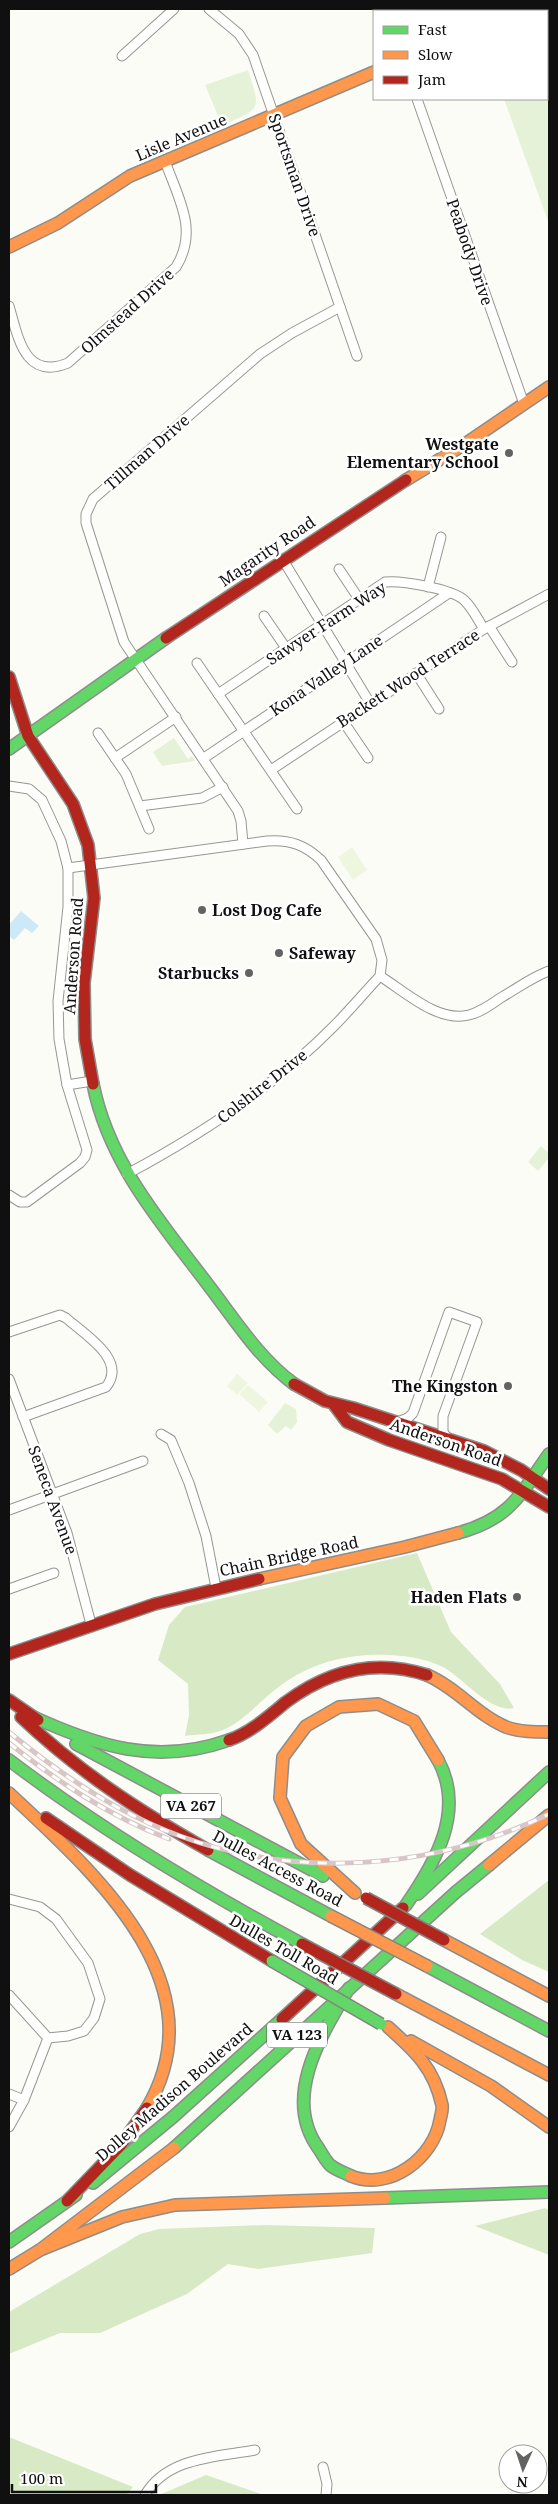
<svg xmlns="http://www.w3.org/2000/svg" width="558" height="2504" font-family="'Noto Serif',serif">
	<style>
		.green { fill: #e6f2d7 }
		.forest { fill: #d7eac5 }
		.pitch { fill: #eff6e0 }
		.water { fill: #cde8f6 }
		.lines { fill: none; stroke-linecap: round; stroke-linejoin: round }
		.street-casing { stroke: #969694; stroke-width: 11 }
		.fast-casing { stroke: #8d8d8b; stroke-width: 14 }
		.slow-casing { stroke: #8d8d8b; stroke-width: 14 }
		.jam-casing { stroke: #8d8d8b; stroke-width: 14 }
		.street { stroke: #fffffe; stroke-width: 9 }
		.fast { stroke: #63d668; stroke-width: 11 }
		.slow { stroke: #ff974d; stroke-width: 11 }
		.jam { stroke: #b3261e; stroke-width: 11 }
		.rail-casing { stroke: #d8c6c7; stroke-width: 5 }
		.rail { stroke: #fff; stroke-width: 3; stroke-dasharray: 9; stroke-linecap: butt }
		.fast-bridge-casing { stroke: #848481; stroke-width: 14; stroke-linecap: butt }
		.slow-bridge-casing { stroke: #848481; stroke-width: 14; stroke-linecap: butt }
		.jam-bridge-casing { stroke: #848481; stroke-width: 14; stroke-linecap: butt }
		.fast-bridge { stroke: #63d668; stroke-width: 11 }
		.slow-bridge { stroke: #ff974d; stroke-width: 11 }
		.jam-bridge { stroke: #b3261e; stroke-width: 11 }
		.poi-dot { fill: #636361; stroke: #fff; stroke-width: 2 }
		.labels { text-anchor: middle; stroke-width: 5; stroke-linejoin: round; paint-order: stroke }
		.shield { fill: #fff; stroke: #585858; stroke-width: 1 }
		.shield-label { font-size: 15px; font-weight: bold; fill: #101010 }
		.street-label { font-size: 16px; fill: #101010; stroke: #fff }
		.poi-label { font-size: 16px; font-weight: bold; fill: #101010; stroke: #fff; text-anchor: end }
	</style>
	<rect width="100%" height="100%" fill="#fcfcf7"/>
	<g class="green">
		<path d="M248 70C261 111 262 108 222 125L205 85Z"/>
		<path d="M549 76V224L504 99H547V79Z"/>
		<path d="M174 738 188 759 192 756 195 761 162 766 153 752Z"/>
		<path d="M541 1146 549 1153V1158L538 1171 528 1162Z"/>
		<path d="M285 1403 296 1409 297 1422 291 1430 286 1426 277 1434 268 1425Z"/>
	</g>
	<g class="forest">
		<path d="M417 1553 451 1632 500 1684 514 1708C491 1714 462 1677 443 1667 418 1655 385 1653 357 1656 330 1659 302 1669 280 1686 260 1700 246 1720 223 1730 212 1735 197 1734 185 1736L189 1715 188 1684 158 1660 169 1625 185 1607Z"/>
		<path d="M549 1880V1972L522 1960 480 1934Z"/>
		<path d="M545 2208 549 2210V2255L475 2226Z"/>
		<path d="M266 2225 375 2228 372 2253 258 2269 228 2264 187 2294 100 2333H60L9 2354V2312L140 2234 159 2229Z"/>
		<path d="M9 2437 133 2487 126 2495H9Z"/>
		<path d="M206 2475 261 2494V2495H159Z"/>
	</g>
	<g class="pitch">
		<path d="M352 847 367 870 353 880 338 857Z"/>
		<path d="M237 1374 248 1383 237 1395 227 1386Z"/>
		<path d="M248 1385 268 1402 259 1412 239 1394Z"/>
	</g>
	<path class="water" d="M21 911 39 926 32 933 25 928 14 940 9 936V925Z"/>
	<g class="lines">
		<g class="street-casing">
			<g id="street">
				<path d="M209 9 239 34 253 55 357 356"/>
				<path d="M387 9V11"/>
				<path d="M122 56 174 9"/>
				<path d="M417 99 524 404"/>
				<path d="M9 306C18 336 24 381 68 363L176 267C199 230 178 198 165 161"/>
				<path d="M283 560 370 703"/>
				<path d="M339 569 359 599"/>
				<path d="M428 587 441 537"/>
				<path d="M264 616 286 648"/>
				<path d="M489 626 512 662"/>
				<path d="M197 663 297 809"/>
				<path d="M416 673 439 709"/>
				<path d="M218 694 385 582C401 580 452 589 464 600 472 607 478 620 484 629"/>
				<path d="M343 721 368 758"/>
				<path d="M98 733 126 774 149 829"/>
				<path d="M115 758 176 717"/>
				<path d="M204 758 449 593"/>
				<path d="M271 770 484 629 549 594"/>
				<path d="M9 786 29 789 42 800 61 841 68 868V907L58 1001 59 1039 67 1085 87 1150 85 1157 80 1163 27 1202H20L9 1195"/>
				<path d="M140 806 202 798 223 787"/>
				<path d="M243 844 241 821 238 811 124 642 86 523V514L93 499 260 354 292 333 340 307"/>
				<path d="M68 868 267 841C289 839 305 845 321 860L376 939 382 960 380 976C364 993 350 1010 334 1026 274 1087 202 1134 127 1174"/>
				<path d="M380 976C404 991 438 1023 469 1015 481 1012 492 1004 502 997 518 988 532 977 549 971"/>
				<path d="M67 1085 92 1081"/>
				<path d="M9 1332 60 1315 66 1318C84 1334 128 1360 106 1387L23 1417"/>
				<path d="M9 1379 67 1533 91 1624"/>
				<path d="M395 1423 408 1418 413 1413 449 1312 477 1322 443 1416V1432L448 1439"/>
				<path d="M161 1434 171 1440 189 1483 206 1536 216 1588"/>
				<path d="M9 1510 143 1461"/>
				<path d="M9 1589 54 1573"/>
				<path d="M9 1899 40 1907 56 1919 88 1963 100 1999 94 2018 84 2031 68 2036 48 2038"/>
				<path d="M9 1995 48 2038"/>
				<path d="M9 2094 24 2100"/>
				<path d="M9 2127 24 2100 48 2038"/>
				<path d="M323 2467 327 2484 326 2495"/>
				<path d="M145 2495C167 2457 217 2457 255 2450"/>
			</g>
		</g>
		<g class="fast-casing">
			<g id="fast">
				<path d="M9 749 166 638"/>
				<path d="M93 1084C109 1165 164 1226 212 1290 237 1323 260 1359 294 1384"/>
				<path d="M458 1533C510 1519 520 1495 549 1454"/>
				<path d="M29 1715C96 1746 156 1766 229 1740"/>
				<path d="M76 1744 323 1876"/>
				<path d="M9 1760C101 1830 200 1889 302 1944"/>
				<path d="M208 1850 331 1916"/>
				<path d="M418 1894 549 1772"/>
				<path d="M406 1905C435 1863 466 1811 438 1760"/>
				<path d="M427 1966 549 2031"/>
				<path d="M349 1988C322 2034 281 2098 319 2149 322 2154 326 2161 330 2165 336 2170 345 2173 351 2176"/>
				<path d="M174 2148 456 1892 489 1865"/>
				<path d="M93 2183 173 2117 282 2019"/>
				<path d="M385 2198 549 2192"/>
				<path d="M9 2242 76 2195"/>
			</g>
		</g>
		<g class="slow-casing">
			<g id="slow">
				<path d="M529 11 533 9"/>
				<path d="M9 247 58 223 130 176 374 72"/>
				<path d="M406 480 465 444 549 387"/>
				<path d="M259 1579 405 1547 458 1533"/>
				<path d="M427 1675C457 1688 477 1715 506 1727 520 1732 535 1732 549 1732"/>
				<path d="M9 1793C93 1872 221 1982 147 2108"/>
				<path d="M489 1865 549 1815"/>
				<path d="M355 1893 301 1844 280 1798 283 1757 306 1726 339 1707 378 1704 414 1721 438 1760"/>
				<path d="M444 1940 549 1996"/>
				<path d="M396 1994 549 2075"/>
				<path d="M411 2041 491 2086 549 2127"/>
				<path d="M351 2176C390 2192 434 2157 440 2120 441 2115 443 2109 442 2105 434 2068 415 2051 388 2027"/>
				<path d="M40 2250 122 2217 175 2205 385 2198"/>
				<path d="M9 2269 40 2250 174 2148"/>
			</g>
		</g>
		<g class="jam-casing">
			<g id="jam">
				<path d="M166 638 406 480"/>
				<path d="M9 677 28 736 73 804 88 845 94 898 84 983 85 1039 93 1084"/>
				<path d="M294 1384 325 1401 353 1408 484 1451 521 1470 549 1489"/>
				<path d="M335 1406 347 1422 389 1440 502 1479 549 1507"/>
				<path d="M9 1654 155 1604 259 1579"/>
				<path d="M9 1700 38 1720"/>
				<path d="M21 1717C79 1772 139 1811 208 1850"/>
				<path d="M229 1740C250 1733 269 1716 286 1702 329 1670 375 1658 427 1675"/>
				<path d="M46 1818 130 1875 272 1961"/>
				<path d="M282 2019 403 1908"/>
				<path d="M67 2201 120 2146 147 2108"/>
			</g>
		</g>
		<use href="#street" class="street"/>
		<use href="#fast" class="fast"/>
		<use href="#slow" class="slow"/>
		<use href="#jam" class="jam"/>
		<g class="rail-casing">
			<g id="rail">
				<path d="M9 1732C61 1775 117 1813 180 1836 299 1880 435 1869 549 1814"/>
				<path d="M9 1743C58 1782 109 1816 169 1839"/>
			</g>
		</g>
		<use href="#rail" class="rail"/>
		<g class="fast-bridge-casing">
			<path id="fast-bridge" d="M272 1961 381 2024"/>
		</g>
		<g class="slow-bridge-casing">
			<path id="slow-bridge" d="M331 1916 427 1966"/>
		</g>
		<g class="jam-bridge-casing">
			<g id="jam-bridge">
				<path d="M366 1898 444 1940"/>
				<path d="M302 1944 396 1994"/>
			</g>
		</g>
		<use href="#fast-bridge" class="fast-bridge"/>
		<use href="#slow-bridge" class="slow-bridge"/>
		<use href="#jam-bridge" class="jam-bridge"/>
	</g>
	<g class="poi-dot">
		<circle cx="509" cy="453" r="5"/>
		<circle cx="202" cy="910" r="5"/>
		<circle cx="279" cy="953" r="5"/>
		<circle cx="249" cy="973" r="5"/>
		<circle cx="508" cy="1386" r="5"/>
		<circle cx="517" cy="1597" r="5"/>
	</g>
	<g class="labels">
		<g class="shield">
			<rect x="161" y="1793.5" width="60" height="25" rx="4"/>
			<rect x="267" y="2022.5" width="60" height="25" rx="4"/>
		</g>
		<g class="shield-label">
			<text x="191" y="1811">VA 267</text>
			<text x="297" y="2040">VA 123</text>
		</g>
		<g class="street-label">
			<text transform="translate(181 137) rotate(-23)" y="6">Lisle Avenue</text>
			<text transform="translate(295 175) rotate(71)" y="6">Sportsman Drive</text>
			<text transform="translate(470 252) rotate(71)" y="6">Peabody Drive</text>
			<text transform="translate(127 311) rotate(-42)" y="6">Olmstead Drive</text>
			<text transform="translate(147 452) rotate(-41)" y="6">Tillman Drive</text>
			<text transform="translate(267 551) rotate(-34)" y="6">Magarity Road</text>
			<text transform="translate(326 623) rotate(-33)" y="6">Sawyer Farm Way</text>
			<text transform="translate(326 675) rotate(-34)" y="6">Kona Valley Lane</text>
			<text transform="translate(408 678) rotate(-33)" y="6">Backett Wood Terrace</text>
			<text transform="translate(73 956) rotate(-86)" y="6">Anderson Road</text>
			<text transform="translate(262 1086) rotate(-38)" y="6">Colshire Drive</text>
			<text transform="translate(446 1442) rotate(19)" y="6">Anderson Road</text>
			<text transform="translate(53 1500) rotate(70)" y="6">Seneca Avenue</text>
			<text transform="translate(289 1556) rotate(-12)" y="6">Chain Bridge Road</text>
			<text transform="translate(278 1868) rotate(28)" y="6">Dulles Access Road</text>
			<text transform="translate(284 1949) rotate(30)" y="6">Dulles Toll Road</text>
			<text transform="translate(174 2092) rotate(-41)" y="6">Dolley Madison Boulevard</text>
		</g>
		<g class="poi-label">
			<text x="499" y="450">Westgate<tspan x="499" dy="18">Elementary School</tspan></text>
			<text x="212" y="916" text-anchor="start">Lost Dog Cafe</text>
			<text x="289" y="959" text-anchor="start">Safeway</text>
			<text x="239" y="979">Starbucks</text>
			<text x="498" y="1392">The Kingston</text>
			<text x="507" y="1603">Haden Flats</text>
		</g>
	</g>
	<rect width="558" height="2504" fill="none" stroke="#101010" stroke-width="20"/>
	<rect x="373" y="10" width="175" height="90" fill="#ffffff" stroke="#9f9f9f"/>
	<rect x="383" y="26" width="25" height="8" fill="#63d668" stroke="#9f9f9f"/>
	<text x="418" y="35" font-size="15" fill="#101010">Fast</text>
	<rect x="383" y="51" width="25" height="8" fill="#ff974d" stroke="#9f9f9f"/>
	<text x="418" y="60" font-size="15" fill="#101010">Slow</text>
	<rect x="383" y="76" width="25" height="8" fill="#b3261e" stroke="#9f9f9f"/>
	<text x="418" y="85" font-size="15" fill="#101010">Jam</text>
	<g transform="translate(523 2469) rotate(183)"><circle r="24" fill="#ffffff" stroke="#9f9f9f"/>
	<path d="M0-4L9 19L0 12L-9 19Z" fill="#636361"/>
	<text y="-8" font-size="14" font-weight="bold" text-anchor="middle" fill="#101010">N</text>
	</g>
	<path d="M12 2484v8h144v-8" fill="none" stroke="#101010" stroke-width="2.5"/>
	<text x="20" y="2484" font-size="15" fill="#101010" stroke="#ffffff" stroke-width="4" paint-order="stroke">100 m</text>
</svg>
